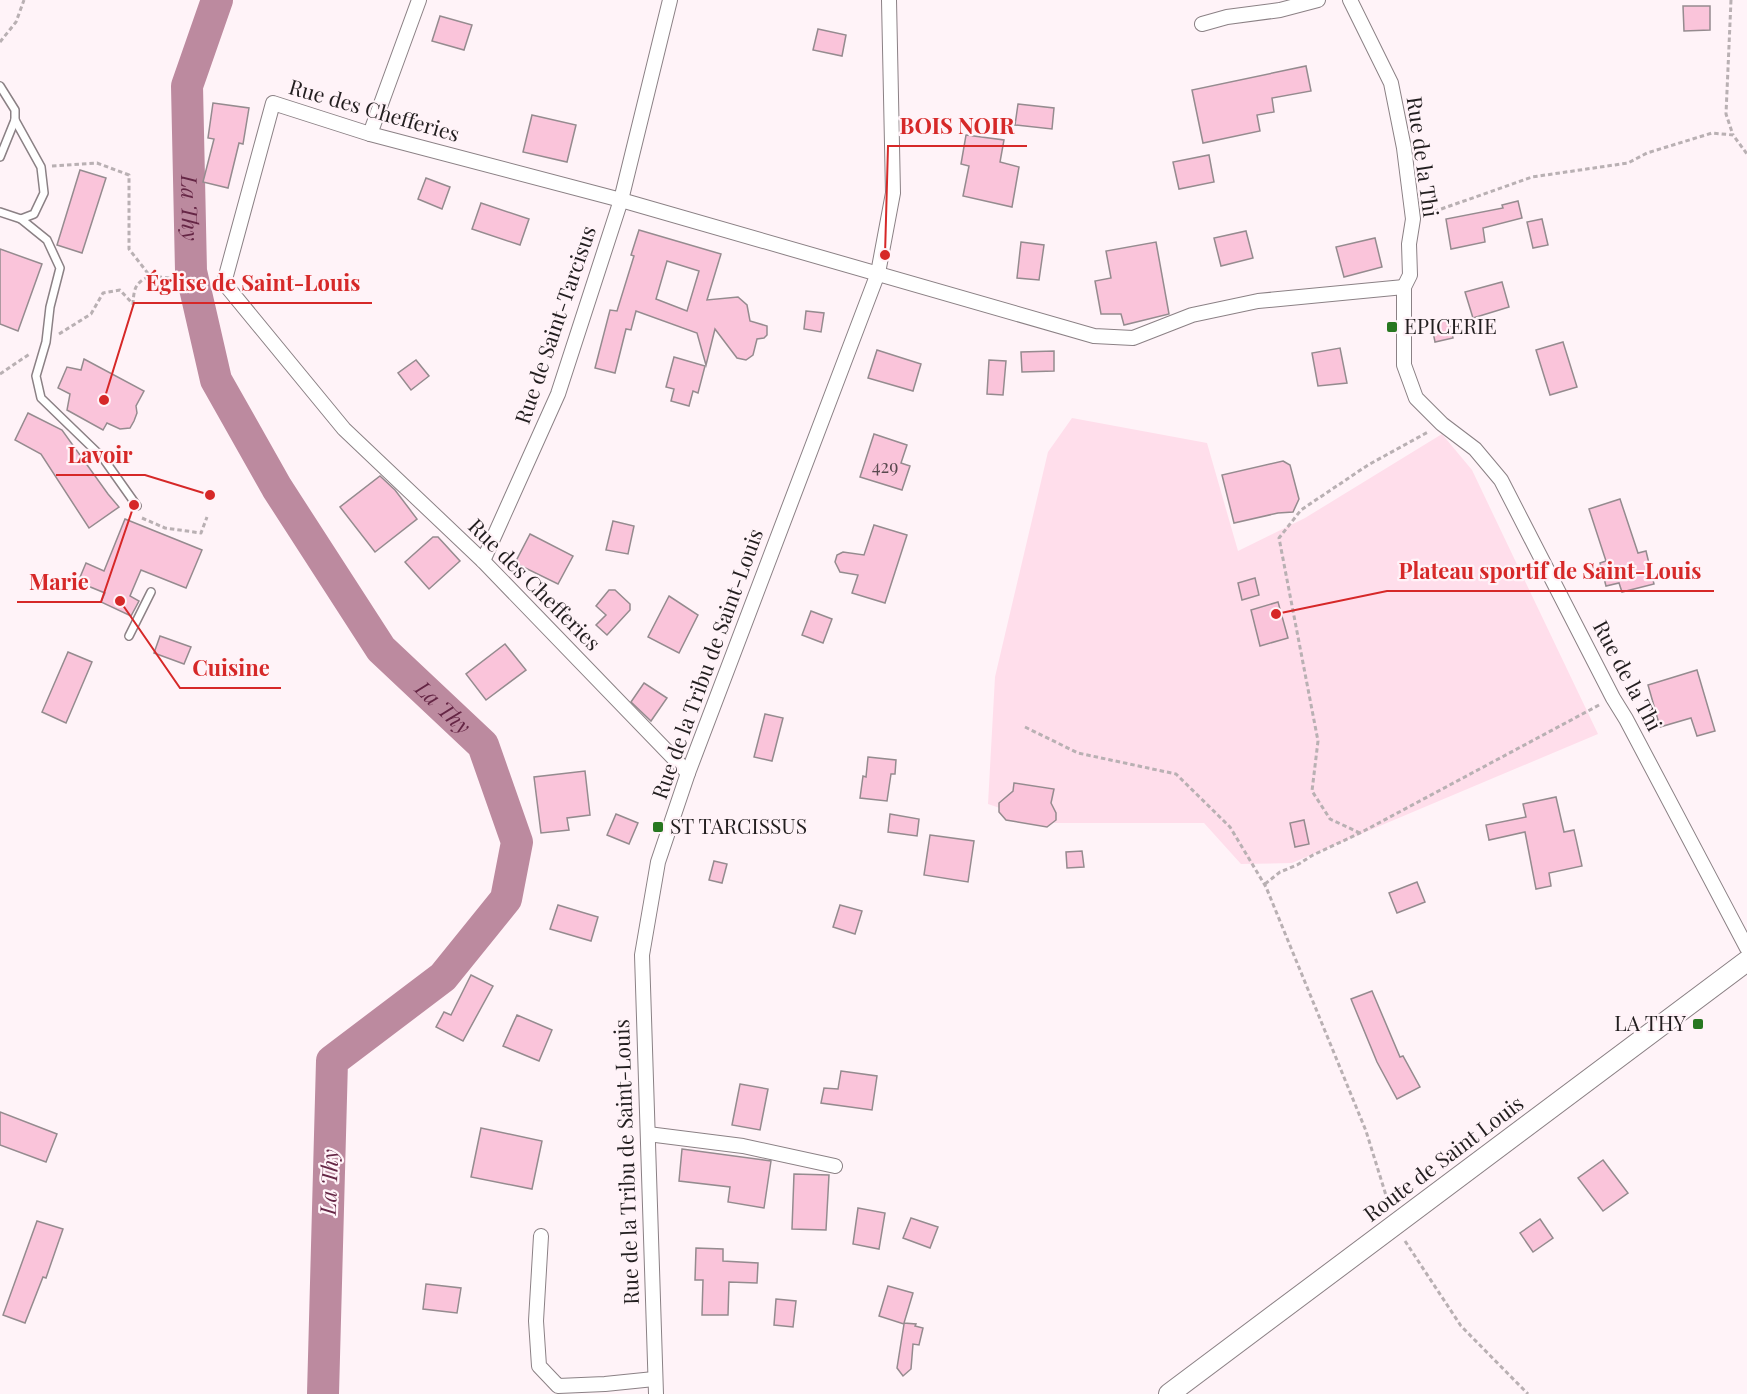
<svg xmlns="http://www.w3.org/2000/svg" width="1747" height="1394" font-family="'Playfair Display',serif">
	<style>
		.green { fill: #ffdeeb }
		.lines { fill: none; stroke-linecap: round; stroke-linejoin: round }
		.river { stroke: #bc8a9f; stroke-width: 32 }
		.building { fill: #fac4da; stroke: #958b8f; stroke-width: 1.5; fill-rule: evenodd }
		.lane-casing { stroke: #8b8185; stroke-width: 10 }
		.street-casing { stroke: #8b8185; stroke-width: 16 }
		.secondary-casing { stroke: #8b8185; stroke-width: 22 }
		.path { stroke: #b9b0b3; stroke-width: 3; stroke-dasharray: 4.5 3; stroke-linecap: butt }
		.lane { stroke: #fff; stroke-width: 7 }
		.street { stroke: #fff; stroke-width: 14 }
		.secondary { stroke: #fff; stroke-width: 20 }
		.poi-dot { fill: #277720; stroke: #fff3f8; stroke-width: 2 }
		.labels { text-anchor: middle; stroke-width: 4.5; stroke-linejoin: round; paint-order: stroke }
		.number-label { font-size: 18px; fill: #58484e }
		.street-label { font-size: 21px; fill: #221e1f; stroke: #fff3f8 }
		.poi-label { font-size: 21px; fill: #221e1f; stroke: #fff3f8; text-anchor: start }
		.water-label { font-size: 22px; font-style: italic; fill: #652645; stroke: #fff3f8 }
		.leader { fill: none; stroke: #d62828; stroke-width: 2 }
		.callout-dot { fill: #d62828; stroke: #fff3f8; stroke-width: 2 }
		.callout-label { font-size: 22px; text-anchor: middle; font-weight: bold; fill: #d62828; stroke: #fff3f8; stroke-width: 4.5; stroke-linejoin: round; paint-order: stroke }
	</style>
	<rect width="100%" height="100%" fill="#fff3f8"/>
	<path class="green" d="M1072 418 1207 443 1238 551 1305 518 1442 434 1472 470 1598 734 1292 863 1241 864 1204 823H1043L988 804 995 677 1048 452Z"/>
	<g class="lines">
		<path class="river" id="s1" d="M217 0 187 86 191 271 216 380 277 488 381 649 483 745 517 842 506 899 443 977 332 1061 323 1394"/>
	</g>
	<g class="building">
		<path d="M1683 6H1710V30L1684 31Z"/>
		<path d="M440 16 472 25 464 50 432 41Z"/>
		<path d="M818 29 846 35 842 56 813 50Z"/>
		<path d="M1306 66 1311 91 1272 98 1274 112 1257 115 1260 131 1203 143 1192 90Z"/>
		<path d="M213 103 249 108 243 144 239 143 228 188 203 182 214 139 208 138Z"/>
		<path d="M1018 104 1054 108 1052 129 1015 125Z"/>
		<path d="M532 115 576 125 567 162 523 152Z"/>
		<path d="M966 135 1004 140 1000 162 1019 167 1012 207 963 196 969 166 961 164Z"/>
		<path d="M1209 155 1214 182 1179 189 1173 162Z"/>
		<path d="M80 170 106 178 82 253 57 245Z"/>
		<path d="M426 178 450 187 442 209 418 199Z"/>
		<path d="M1518 201 1522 218 1483 228 1485 242 1451 249 1446 219 1503 208 1502 205Z"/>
		<path d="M481 203 529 219 520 245 472 229Z"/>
		<path d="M1542 219 1548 245 1533 248 1527 222Z"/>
		<path d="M639 230 721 254 707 300 738 297 747 305 750 321 767 326V335L764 338 757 339 753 355 746 360 737 358 715 329 706 365 697 333 636 311 631 330 626 329 615 373 595 368 610 310 617 311 634 256 631 255ZM667 261 699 271 687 311 656 299Z"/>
		<path d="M1246 231 1253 258 1221 266 1214 238Z"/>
		<path d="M1375 238 1382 267 1344 277 1336 247Z"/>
		<path d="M1021 242 1044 245 1039 280 1017 278Z"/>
		<path d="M1156 242 1169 314 1124 325 1121 314H1101L1095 281 1111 278 1106 251Z"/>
		<path d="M0 249 42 264 18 331 0 324Z"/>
		<path d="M1502 282 1509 307 1473 318 1465 292Z"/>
		<path d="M806 311 824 313 821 332 804 329Z"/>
		<path d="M1449 318 1453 338 1435 342 1431 322Z"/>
		<path d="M1563 342 1577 387 1550 395 1536 350Z"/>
		<path d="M1340 348 1347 383 1318 386 1312 353Z"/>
		<path d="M877 350 921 364 913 391 868 378Z"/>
		<path d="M1054 351V371L1022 372 1021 352Z"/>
		<path d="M674 357 705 366 698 393 693 391 689 406 671 401 674 389 666 387Z"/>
		<path d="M84 359 144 391 136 406 137 413 134 421 130 428 120 429 107 423 103 430 67 410 70 394 58 388 67 367 81 370Z"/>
		<path d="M416 360 429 376 411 390 398 373Z"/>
		<path d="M989 360 1006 361 1003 395 987 394Z"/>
		<path d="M28 413 62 430 108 494 119 507 89 528 41 454 15 440Z"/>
		<path d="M874 434 907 445 901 463 910 466 902 490 860 477Z"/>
		<path d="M1283 461 1290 465 1299 499 1293 512 1278 513 1234 523 1222 475Z"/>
		<path d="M380 476 395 490 417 519 375 552 340 507Z"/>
		<path d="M1620 499 1638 553 1646 551 1654 584 1622 592 1619 583 1606 586 1600 563 1606 561 1589 509Z"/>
		<path d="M125 519 202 550 186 588 141 570 130 596 139 601 131 616 101 602 105 593 78 582 86 563 104 571Z"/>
		<path d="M613 521 634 526 628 554 606 550Z"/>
		<path d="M874 525 907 535 885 603 852 593 858 575 840 572 835 562 837 555 843 552 864 555Z"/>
		<path d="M530 534 573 556 558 584 515 563Z"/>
		<path d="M433 537H438L460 561 429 589 405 562Z"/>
		<path d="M1255 578 1259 595 1242 600 1238 583Z"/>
		<path d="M609 590H615L630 604V610L607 635 596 625 606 615 596 606Z"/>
		<path d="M669 596 698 615 679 653 648 637Z"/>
		<path d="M1278 602 1288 638 1260 646 1251 610Z"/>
		<path d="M811 611 832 619 823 643 802 635Z"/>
		<path d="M160 636 191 647 184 664 154 653Z"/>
		<path d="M505 644 526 670 486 700 466 674Z"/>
		<path d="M68 652 92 662 66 723 42 712Z"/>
		<path d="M1697 670 1715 731 1697 736 1691 718 1660 727 1648 685Z"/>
		<path d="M644 683 667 698 651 721 631 702Z"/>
		<path d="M765 714 783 718 772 761 754 757Z"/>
		<path d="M868 757 896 760 895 774H891L887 801 860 798 863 776 866 777Z"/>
		<path d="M585 771 590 815 567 818 569 830 541 833 534 777Z"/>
		<path d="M1014 783 1054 789 1051 803 1056 813V820L1047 827 1006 820 999 812V803L1013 791Z"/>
		<path d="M1556 797 1564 832 1574 830 1582 866 1549 873 1551 886 1536 889 1525 832 1489 840 1486 825 1526 817 1523 804Z"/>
		<path d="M616 814 638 823 629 844 607 835Z"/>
		<path d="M890 814 919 819 917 836 888 832Z"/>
		<path d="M1304 820 1309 844 1295 847 1290 823Z"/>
		<path d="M930 835 974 841 968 882 924 875Z"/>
		<path d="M1082 851 1084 867 1067 868 1066 852Z"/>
		<path d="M714 861 727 864 722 883 709 880Z"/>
		<path d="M1417 882 1425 902 1397 913 1389 893Z"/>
		<path d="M558 905 598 917 591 941 550 929Z"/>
		<path d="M840 905 862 911 855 934 833 927Z"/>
		<path d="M471 975 493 986 463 1041 436 1027 444 1012 451 1015Z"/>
		<path d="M1372 991 1400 1057 1403 1056 1420 1087 1397 1099 1377 1062 1351 999Z"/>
		<path d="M517 1015 552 1030 539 1061 503 1046Z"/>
		<path d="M841 1071 877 1076 872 1110 821 1103 824 1088 838 1089Z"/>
		<path d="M740 1084 768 1089 760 1130 732 1125Z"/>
		<path d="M0 1112 57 1134 46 1162 0 1145Z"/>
		<path d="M481 1128 542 1141 532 1189 471 1177Z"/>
		<path d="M682 1149 771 1161 764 1208 728 1202 730 1187 679 1181Z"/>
		<path d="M1603 1160 1628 1193 1603 1211 1578 1178Z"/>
		<path d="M794 1174 829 1175 826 1230 792 1229Z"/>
		<path d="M858 1208 885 1213 879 1249 853 1244Z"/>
		<path d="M911 1218 938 1227 930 1248 903 1238Z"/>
		<path d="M1540 1219 1553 1238 1533 1252 1520 1233Z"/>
		<path d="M37 1221 63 1229 46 1278 43 1277 25 1323 3 1315Z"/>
		<path d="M696 1248 723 1249V1261L758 1263 757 1283 729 1282 728 1315H702L703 1280H695Z"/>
		<path d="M426 1284 461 1288 457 1313 423 1309Z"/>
		<path d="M888 1286 913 1293 904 1323 916 1324 915 1326 923 1328 919 1345 913 1344 911 1369 903 1376 897 1368 904 1324 879 1316Z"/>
		<path d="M776 1299 796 1301 793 1327 774 1325Z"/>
	</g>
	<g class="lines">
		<g class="lane-casing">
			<g id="lane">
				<path d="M0 86 15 110V120L0 157"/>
				<path d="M0 212 21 219 34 214 44 193 41 167 15 120"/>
				<path d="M21 219 47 240 60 268 50 307 46 342 36 376 41 398 103 458 137 506"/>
				<path d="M129 636 151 592"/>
			</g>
		</g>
		<g class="street-casing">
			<g id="street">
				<path d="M1350 0 1391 83 1404 148 1413 219 1409 244 1410 275 1404 287V365L1416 398 1442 424 1475 449 1501 480 1613 698 1626 719 1747 948"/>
				<path d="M1202 24 1227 17 1280 10 1318 0"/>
				<path d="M370 134 419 0"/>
				<path d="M483 561 558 394 621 200 670 0"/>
				<path d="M688 773 483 561 344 429 224 283 273 103 370 134 621 200 1094 336 1133 338 1192 315 1258 301 1404 287"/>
				<path d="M648 1134 743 1146 835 1166"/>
				<path d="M541 1236 536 1321 539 1366 558 1386 605 1384 654 1379"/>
				<path d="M656 1394 642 955 658 862 688 773 878 273 893 193 889 0"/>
			</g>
		</g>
		<g class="secondary-casing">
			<path id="secondary" d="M1169 1394 1747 961"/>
		</g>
		<g class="path">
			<path d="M1731 0 1726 114 1733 135"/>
			<path d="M0 42 16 22 24 0"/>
			<path d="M52 166 97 163 129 175V249L150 276 208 282"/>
			<path d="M1427 214 1532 177 1628 163 1647 153 1712 133 1733 135 1747 154"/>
			<path d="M59 334 91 314 103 293 120 290 133 304C134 288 135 283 150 276"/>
			<path d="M0 374 31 353"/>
			<path d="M142 518 165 528 201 533 207 517"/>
			<path d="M1025 727 1078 753 1176 774 1230 827 1266 887 1366 1131 1389 1205"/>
			<path d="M1360 833 1330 819 1312 791 1318 741 1279 538 1301 510 1368 465 1428 432"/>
			<path d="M1265 884 1280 872 1297 865 1313 855 1360 833 1601 704"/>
			<path d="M1405 1241 1461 1326 1528 1394"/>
		</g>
		<use href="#lane" class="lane"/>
		<use href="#street" class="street"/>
		<use href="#secondary" class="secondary"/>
	</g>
	<g class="poi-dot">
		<rect x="1386" y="321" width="12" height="12" rx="3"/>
		<rect x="652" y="821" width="12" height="12" rx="3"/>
		<rect x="1692" y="1018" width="12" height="12" rx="3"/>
	</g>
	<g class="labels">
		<g class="number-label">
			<text x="885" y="473">429</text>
		</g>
		<g class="street-label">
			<text transform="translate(374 111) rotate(16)" y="7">Rue des Chefferies</text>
			<text transform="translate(1422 157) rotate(82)" y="7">Rue de la Thi</text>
			<text transform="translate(556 325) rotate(-71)" y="7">Rue de Saint-Tarcisus</text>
			<text transform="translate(534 585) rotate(45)" y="7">Rue des Chefferies</text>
			<text transform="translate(708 664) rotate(-70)" y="7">Rue de la Tribu de Saint-Louis</text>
			<text transform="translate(1627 676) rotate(62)" y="7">Rue de la Thi</text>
			<text transform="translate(1444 1159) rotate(-37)" y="7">Route de Saint Louis</text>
			<text transform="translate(627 1162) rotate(-92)" y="7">Rue de la Tribu de Saint-Louis</text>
		</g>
		<g class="poi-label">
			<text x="1404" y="334">EPICERIE</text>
			<text x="670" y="834">ST TARCISSUS</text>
			<text x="1686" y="1031" text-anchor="end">LA THY</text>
		</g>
		<g class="water-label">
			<text dy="8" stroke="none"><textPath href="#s1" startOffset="213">La Thy</textPath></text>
			<text dy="8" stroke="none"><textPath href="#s1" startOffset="789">La Thy</textPath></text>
			<text transform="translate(329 1182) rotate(-88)" y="8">La Thy</text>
		</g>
	</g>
	<path class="leader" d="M885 255L888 146H1027M104 400L134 303H372M210 495L145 475H56M1276 614L1387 591H1714M134 505L101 602H17M120 601L180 688H281"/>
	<g class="callout-dot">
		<circle cx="885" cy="255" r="6"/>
		<circle cx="104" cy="400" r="6"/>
		<circle cx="210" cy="495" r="6"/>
		<circle cx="1276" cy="614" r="6"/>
		<circle cx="134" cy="505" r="6"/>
		<circle cx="120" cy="601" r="6"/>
	</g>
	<g class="callout-label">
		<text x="957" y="134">BOIS NOIR</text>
		<text x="253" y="291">Église de Saint-Louis</text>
		<text x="100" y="463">Lavoir</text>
		<text x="1550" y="579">Plateau sportif de Saint-Louis</text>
		<text x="59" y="590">Marie</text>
		<text x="231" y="676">Cuisine</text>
	</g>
</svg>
